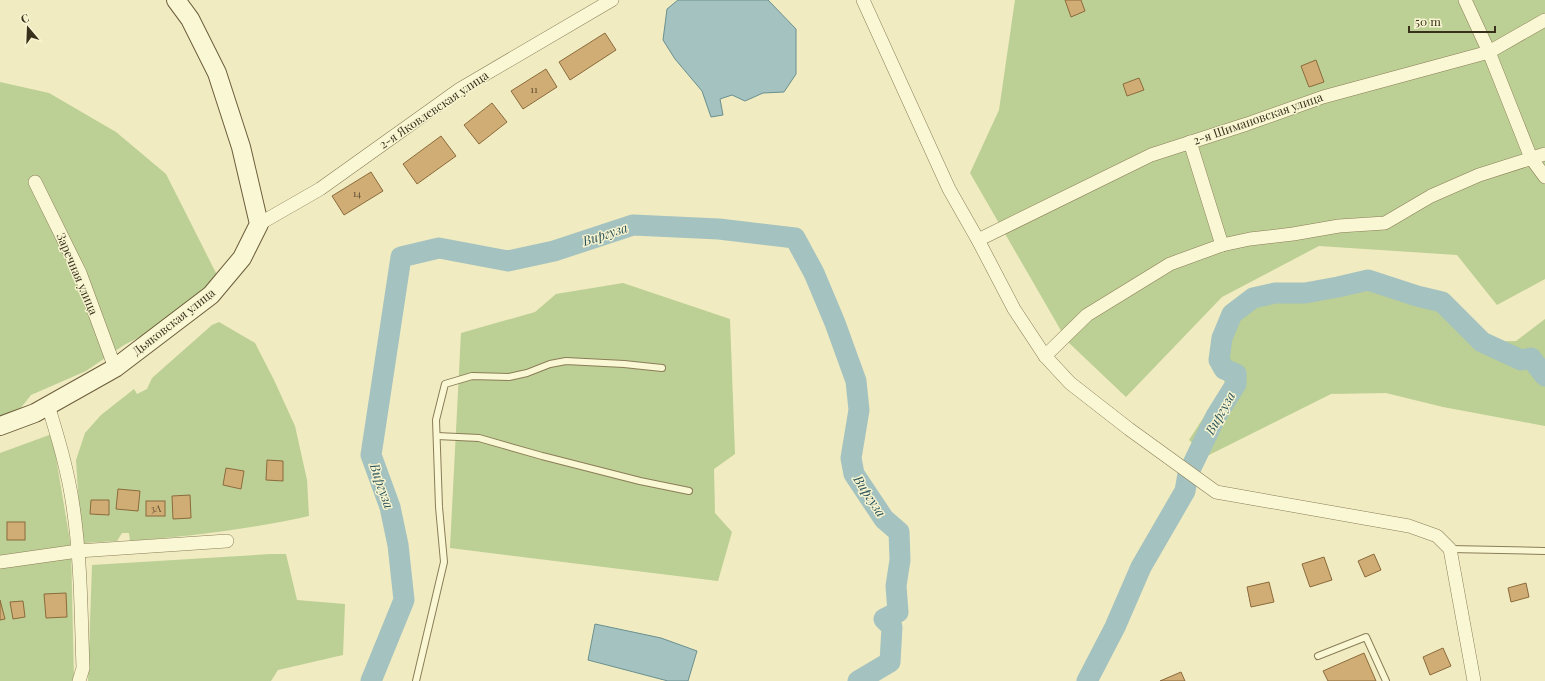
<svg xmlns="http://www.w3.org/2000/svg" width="1545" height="681" font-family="'Playfair Display',serif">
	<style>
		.green { fill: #bccf94 }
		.water { fill: #a4c2bf; stroke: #6a908f }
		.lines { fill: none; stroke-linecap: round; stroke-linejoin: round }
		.river { stroke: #a4c2bf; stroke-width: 21 }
		.building { fill: #d0ad74; stroke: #8b6b3c }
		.lane-casing { stroke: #8a7d57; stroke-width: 8 }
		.street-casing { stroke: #8a7d57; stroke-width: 14 }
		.secondary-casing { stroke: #6c5d3b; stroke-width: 20 }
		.lane { stroke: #faf7d4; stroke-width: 6 }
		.street { stroke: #faf7d4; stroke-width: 13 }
		.secondary { stroke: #faf7d4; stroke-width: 18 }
		.labels { text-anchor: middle; stroke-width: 3; stroke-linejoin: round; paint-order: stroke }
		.number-label { font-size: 10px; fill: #5f4f32 }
		.street-label { font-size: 12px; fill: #39301c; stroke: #f7f4d0 }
		.water-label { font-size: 13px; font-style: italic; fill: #2b535a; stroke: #f7f4d0 }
	</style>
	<rect width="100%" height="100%" fill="#f0ebc1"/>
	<g class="green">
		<path d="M1015 0H1545V279L1497 305 1457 255 1319 246 1222 297 1126 397 1067 341 970 173 999 110Z"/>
		<path d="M0 82 49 93 116 132 166 174 219 279 169 322 124 345 86 371 31 395 19 410 0 418Z"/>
		<path d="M1368 280 1417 296 1442 302 1482 342 1516 341 1545 319V426L1443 407 1386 393 1331 394 1207 456 1189 440 1225 384 1219 360 1222 338 1232 314 1253 298 1275 293H1305L1338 287Z"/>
		<path d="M623 283 730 319 735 454 714 469 715 513 732 532 718 581 450 548 461 333 535 312 556 294Z"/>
		<path d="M219 322 255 343 274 380 295 426 307 480 309 516C250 529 191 536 130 541L129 533H122L117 541 84 543 80 522 76 460 85 433 101 415 134 389 137 394 147 389 152 378 212 325Z"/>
		<path d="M52 434 71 547 74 681H0V453Z"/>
		<path d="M271 554H286L297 600 345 604 343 655 278 670 271 681H88L92 565Z"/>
	</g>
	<g class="water">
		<path d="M678 0H768L796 29V74L784 92 763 93 745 101 732 95 720 99 723 115 711 117 702 91 675 59 663 40 667 9Z"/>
		<path d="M595 624 661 638 697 651 688 681H668L588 660Z"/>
	</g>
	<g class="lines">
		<g class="river">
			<path d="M371 681 404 600 398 545 390 507 371 455 401 257 439 248 508 261 554 251 633 225 719 229 795 238 814 273 835 323 856 381 859 410 851 458 854 474 884 519 899 532 900 560 896 586 898 612 884 619 892 627 890 662 858 681"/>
			<path d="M1087 681 1115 627 1141 567 1185 491 1188 474 1216 416 1236 384V374L1224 369 1219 360 1222 338 1232 314 1253 298 1275 293H1305L1338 287 1368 280 1417 296 1442 302 1482 342 1521 360 1531 358 1545 376"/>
		</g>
	</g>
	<g class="building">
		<path d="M1065 0H1081L1085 11 1071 17Z"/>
		<path d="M605 33 616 50 570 80 559 62Z"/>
		<path d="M1316 60 1324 82 1309 87 1301 66Z"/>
		<path d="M546 69 557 87 523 109 511 91Z"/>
		<path d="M1139 78 1144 90 1127 96 1123 84Z"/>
		<path d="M492 103 507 122 479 144 464 125Z"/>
		<path d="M441 136 456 156 417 184 403 164Z"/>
		<path d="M371 172 383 191 344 215 332 196Z"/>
		<path d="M267 460 283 461V481L266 480Z"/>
		<path d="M226 468 244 471 241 489 223 485Z"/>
		<path d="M118 489 140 491 138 511 116 509Z"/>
		<path d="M190 495 191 518 173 519 172 496Z"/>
		<path d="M91 500H109V515L90 514Z"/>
		<rect x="146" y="501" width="19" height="15"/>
		<rect x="7" y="522" width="18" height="18"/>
		<path d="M1374 554 1381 570 1365 577 1358 561Z"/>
		<path d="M1324 557 1332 580 1310 587 1302 564Z"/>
		<path d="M1269 582 1274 602 1251 607 1247 587Z"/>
		<path d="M1526 583 1529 597 1511 602 1508 588Z"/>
		<path d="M66 593 67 617 46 618 44 594Z"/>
		<path d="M0 600 5 619 0 620Z"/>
		<path d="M23 601 25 617 13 619 10 602Z"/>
		<path d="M1443 648 1451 666 1430 675 1423 657Z"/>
		<path d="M1364 653 1376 681H1328L1323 671Z"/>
		<path d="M1181 672 1185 681H1160Z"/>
	</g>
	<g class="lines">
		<g class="lane-casing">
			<g id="lane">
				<path d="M437 436 479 438 542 456 640 481 689 491"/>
				<path d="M1450 549 1545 551"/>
				<path d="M1318 656 1366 637 1386 681"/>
				<path d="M416 681 444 562 439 507 436 420 445 384 472 376 509 377 527 373 550 364 566 361 624 364 662 368"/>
			</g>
		</g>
		<g class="street-casing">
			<g id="street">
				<path d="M863 0 949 189 978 240 1014 309 1045 356 1070 383 1129 429 1216 492 1409 526 1437 536 1450 549 1474 681"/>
				<path d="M1465 0 1489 52 1531 158 1545 177"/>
				<path d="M1190 142 1222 245"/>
				<path d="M35 182 80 273 115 368"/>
				<path d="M259 224 320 189 460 89 612 0"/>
				<path d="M978 240 1151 155 1247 124 1323 97 1489 52 1545 20"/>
				<path d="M1045 356 1087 315 1170 264 1222 245 1250 239 1293 234 1339 226 1385 223 1431 196 1479 175 1545 154"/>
				<path d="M48 405C58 438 68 471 73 506 81 560 81 614 83 668L79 681"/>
				<path d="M0 562 78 551 227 541"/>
			</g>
		</g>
		<g class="secondary-casing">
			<path id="secondary" d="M0 426 35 413 115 368 211 295 242 258 259 224 241 147 217 73 190 19 176 0"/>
		</g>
		<use href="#lane" class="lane"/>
		<use href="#street" class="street"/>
		<use href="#secondary" class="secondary"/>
	</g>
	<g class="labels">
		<g class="number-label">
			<text x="534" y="93">11</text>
			<text x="357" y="197">14</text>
			<text x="156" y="512">3А</text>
		</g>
		<g class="street-label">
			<text transform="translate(434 110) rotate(-34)" y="4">2-я Яковлевская улица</text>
			<text transform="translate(1258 119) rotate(-19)" y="4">2-я Шимановская улица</text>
			<text transform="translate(77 274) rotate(67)" y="4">Заречная улица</text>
			<text transform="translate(174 322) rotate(-38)" y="4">Дьяковская улица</text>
		</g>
		<g class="water-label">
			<text transform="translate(605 234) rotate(-18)" y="5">Виргуза</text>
			<text transform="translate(1220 413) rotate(-61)" y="5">Виргуза</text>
			<text transform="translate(382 486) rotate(71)" y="5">Виргуза</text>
			<text transform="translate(870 496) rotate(57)" y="5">Виргуза</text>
		</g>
	</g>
	<g transform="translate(28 28) rotate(341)" stroke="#f7f4d0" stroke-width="3" paint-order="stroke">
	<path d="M0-3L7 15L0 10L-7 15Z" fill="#39301c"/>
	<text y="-6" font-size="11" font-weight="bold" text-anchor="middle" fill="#39301c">С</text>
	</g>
	<path d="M1409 26v6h86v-6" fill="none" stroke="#39301c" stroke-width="2"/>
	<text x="1415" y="26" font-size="12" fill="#39301c" stroke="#f7f4d0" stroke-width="3" paint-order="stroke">50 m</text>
</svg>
